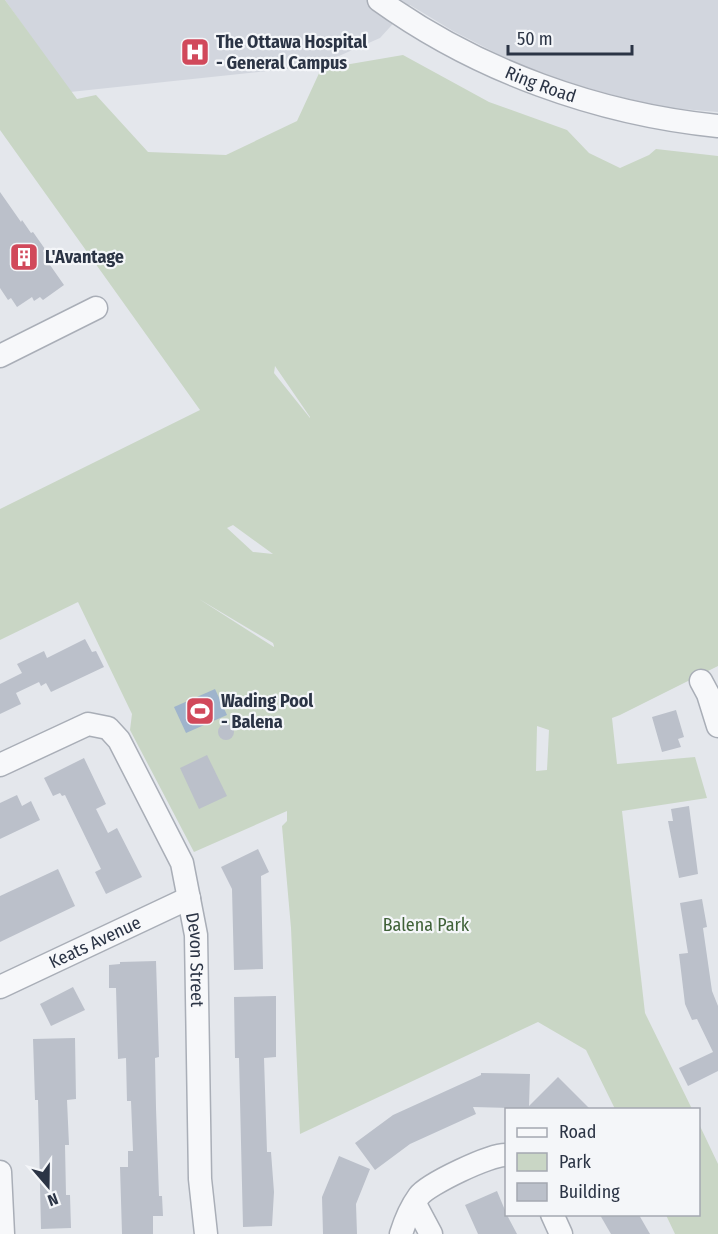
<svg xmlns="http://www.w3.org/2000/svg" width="718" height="1234" font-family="'Fira Sans Condensed',sans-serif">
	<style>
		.built { fill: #d2d6de }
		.green { fill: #c9d6c5; fill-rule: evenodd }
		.water { fill: #9fb4cc }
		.building { fill: #bbc0ca }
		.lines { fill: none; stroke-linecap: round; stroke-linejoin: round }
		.minor-casing { stroke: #a9aeb7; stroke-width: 25 }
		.minor { stroke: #f7f8fa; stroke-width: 22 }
		.labels { text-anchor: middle; stroke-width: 4.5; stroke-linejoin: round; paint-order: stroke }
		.poi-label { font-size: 18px; font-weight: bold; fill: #2b3445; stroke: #f4f6f9; text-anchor: start }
		.street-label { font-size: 18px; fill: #2b3445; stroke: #f4f6f9 }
		.park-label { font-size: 18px; fill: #3f6138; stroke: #f4f6f9 }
	</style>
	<rect width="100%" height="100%" fill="#e4e7ec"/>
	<path class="built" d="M5 0H718V112L658 107 539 75 453 31 410 5 380 38 316 66 70 92Z"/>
	<g class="green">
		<path d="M0 0H5L77 99 96 95 148 152 226 155 297 121 321 69 403 55 489 102 567 130 589 153 620 168 649 155 656 149 718 156V666L620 715 612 718 617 764 695 757 707 798 622 811 645 1013 692 1109H615L586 1050 538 1022 300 1134 291 928 282 826 287 821V811L194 852 130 730 132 714 78 602 0 640V509L200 410 0 130ZM275 366 310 417V418L274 373ZM233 525 273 554 253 552 227 528ZM199 599 273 643 274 646V647ZM537 726 549 730 547 770 536 771Z"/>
		<path d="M699 1124 718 1164V1234H675L666 1215 698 1214Z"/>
	</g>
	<path class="water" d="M215 689 227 715 186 733 174 707Z"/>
	<g class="building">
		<path d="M0 192 21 222 22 220 31 233 33 232 45 249 43 251 52 264 50 265 64 285 43 300 40 297 34 301 32 297 17 307 11 298 8 300 0 288Z"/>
		<path d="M85 639 92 652 96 651 104 667 51 692 46 683 41 686 39 682 16 693 21 704 0 714V684L22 673 17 664 44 651 47 658Z"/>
		<path d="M676 710 684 737 678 739 681 747 662 752 652 717Z"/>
		<circle cx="226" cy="732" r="8"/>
		<path d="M207 755 227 796 199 809 180 768Z"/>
		<path d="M84 758 106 804 96 809 108 833 117 828 142 877 106 894 95 872 101 869 65 795 62 796 60 793 53 796 44 778Z"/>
		<path d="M17 795 22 806 31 801 40 820 0 839V803Z"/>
		<path d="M689 806 698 874 679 878 668 821H673L671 809Z"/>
		<path d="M258 849 269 872 261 876 263 969 234 970 232 889 221 867Z"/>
		<path d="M58 869 75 906 0 942V896Z"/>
		<path d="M702 899 707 927 703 928 712 991 718 1006V1071L688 1086 679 1068 713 1052 697 1019 692 1020 685 1004 679 954 688 953 680 903Z"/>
		<path d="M156 961 159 1057 155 1058 156 1108 159 1196H162L163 1216H153V1234H122L120 1167H128V1151H133L131 1101H127L126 1058 118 1059 116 988H109V965L120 964V962Z"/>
		<path d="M73 987 85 1010 51 1026 40 1004Z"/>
		<path d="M276 996V1057L264 1058 267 1152H271L274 1192 272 1226 243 1227 239 1058H235L234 997Z"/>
		<path d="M75 1038 76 1099 67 1100 69 1145H65L66 1195H70L71 1228 41 1229 38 1100H35L33 1039Z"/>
		<path d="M481 1073 530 1074 529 1106 558 1077 591 1110 473 1107 476 1114 410 1144 375 1170 355 1143 393 1115 481 1075Z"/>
		<path d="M339 1156 370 1169 356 1204 357 1234H323L322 1197Z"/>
		<path d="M497 1191 507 1215 517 1234H478L465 1205Z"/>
		<path d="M600 1215H639L650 1234H611Z"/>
	</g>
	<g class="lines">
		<g class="minor-casing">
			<g id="minor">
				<path id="s1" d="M379 0C478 71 598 114 718 126"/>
				<path d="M0 356 96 308"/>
				<path d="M701 681 708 694 718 726"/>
				<path id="s2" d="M0 765 88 724 108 728 119 740 182 863 196 935 200 1179 206 1234"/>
				<path id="s3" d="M0 987 189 898"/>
				<path d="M0 1172 3 1234"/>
				<path d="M415 1204 431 1234"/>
				<path d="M552 1214 561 1234"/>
				<path d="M401 1234C405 1221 411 1207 419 1196 428 1184 491 1154 506 1155"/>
			</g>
		</g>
		<use href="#minor" class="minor"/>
	</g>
	<defs>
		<g id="hospital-square" transform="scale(1.5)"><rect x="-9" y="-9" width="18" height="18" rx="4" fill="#d1495b" stroke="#f4f6f9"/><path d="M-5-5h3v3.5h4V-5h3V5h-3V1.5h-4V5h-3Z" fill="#fff"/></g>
		<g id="building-square" transform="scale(1.5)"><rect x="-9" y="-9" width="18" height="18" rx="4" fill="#d1495b" stroke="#f4f6f9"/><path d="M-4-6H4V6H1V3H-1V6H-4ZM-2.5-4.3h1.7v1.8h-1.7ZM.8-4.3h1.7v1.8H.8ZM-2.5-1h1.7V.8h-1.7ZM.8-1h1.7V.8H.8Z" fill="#fff"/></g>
		<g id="stadium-square" transform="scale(1.5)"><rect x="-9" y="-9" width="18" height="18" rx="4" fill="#d1495b" stroke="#f4f6f9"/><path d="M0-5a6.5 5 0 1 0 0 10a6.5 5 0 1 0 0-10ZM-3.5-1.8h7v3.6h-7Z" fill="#fff"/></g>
	</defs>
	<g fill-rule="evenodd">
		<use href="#hospital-square" x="195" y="52"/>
		<use href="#building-square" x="24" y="257"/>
		<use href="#stadium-square" x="200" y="711"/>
	</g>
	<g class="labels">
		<g class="poi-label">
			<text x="216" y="48">The Ottawa Hospital<tspan x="216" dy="21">- General Campus</tspan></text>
			<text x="45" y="263">L'Avantage</text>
			<text x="221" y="707">Wading Pool<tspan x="221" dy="21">- Balena</tspan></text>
		</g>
		<g class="street-label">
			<text dy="6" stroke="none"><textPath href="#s1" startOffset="183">Ring Road</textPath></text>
			<text dy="6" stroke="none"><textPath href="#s3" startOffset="105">Keats Avenue</textPath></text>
			<text dy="6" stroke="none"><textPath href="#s2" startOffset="370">Devon Street</textPath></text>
		</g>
		<g class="park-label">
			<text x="426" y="931">Balena Park</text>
		</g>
	</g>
	<rect x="505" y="1108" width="195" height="108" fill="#f4f6f9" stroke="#a4a8b1" stroke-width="1.5"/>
	<rect x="517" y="1128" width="30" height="9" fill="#f7f8fa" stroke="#a4a8b1" stroke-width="1.5"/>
	<text x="559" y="1138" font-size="18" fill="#2b3445">Road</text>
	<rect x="517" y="1153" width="30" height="18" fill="#c9d6c5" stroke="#a4a8b1" stroke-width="1.5"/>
	<text x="559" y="1168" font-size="18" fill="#2b3445">Park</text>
	<rect x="517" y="1183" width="30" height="18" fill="#bbc0ca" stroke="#a4a8b1" stroke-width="1.5"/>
	<text x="559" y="1198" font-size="18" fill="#2b3445">Building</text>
	<g transform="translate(48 1186) rotate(160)" stroke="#f4f6f9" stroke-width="4.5" paint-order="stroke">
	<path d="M0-4.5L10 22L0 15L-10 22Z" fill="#2b3445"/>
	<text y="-9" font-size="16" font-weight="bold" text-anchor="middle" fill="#2b3445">N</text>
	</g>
	<path d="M508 45v9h124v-9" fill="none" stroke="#2b3445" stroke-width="3"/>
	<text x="517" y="45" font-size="18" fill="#2b3445" stroke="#f4f6f9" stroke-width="4.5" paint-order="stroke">50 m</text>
</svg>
